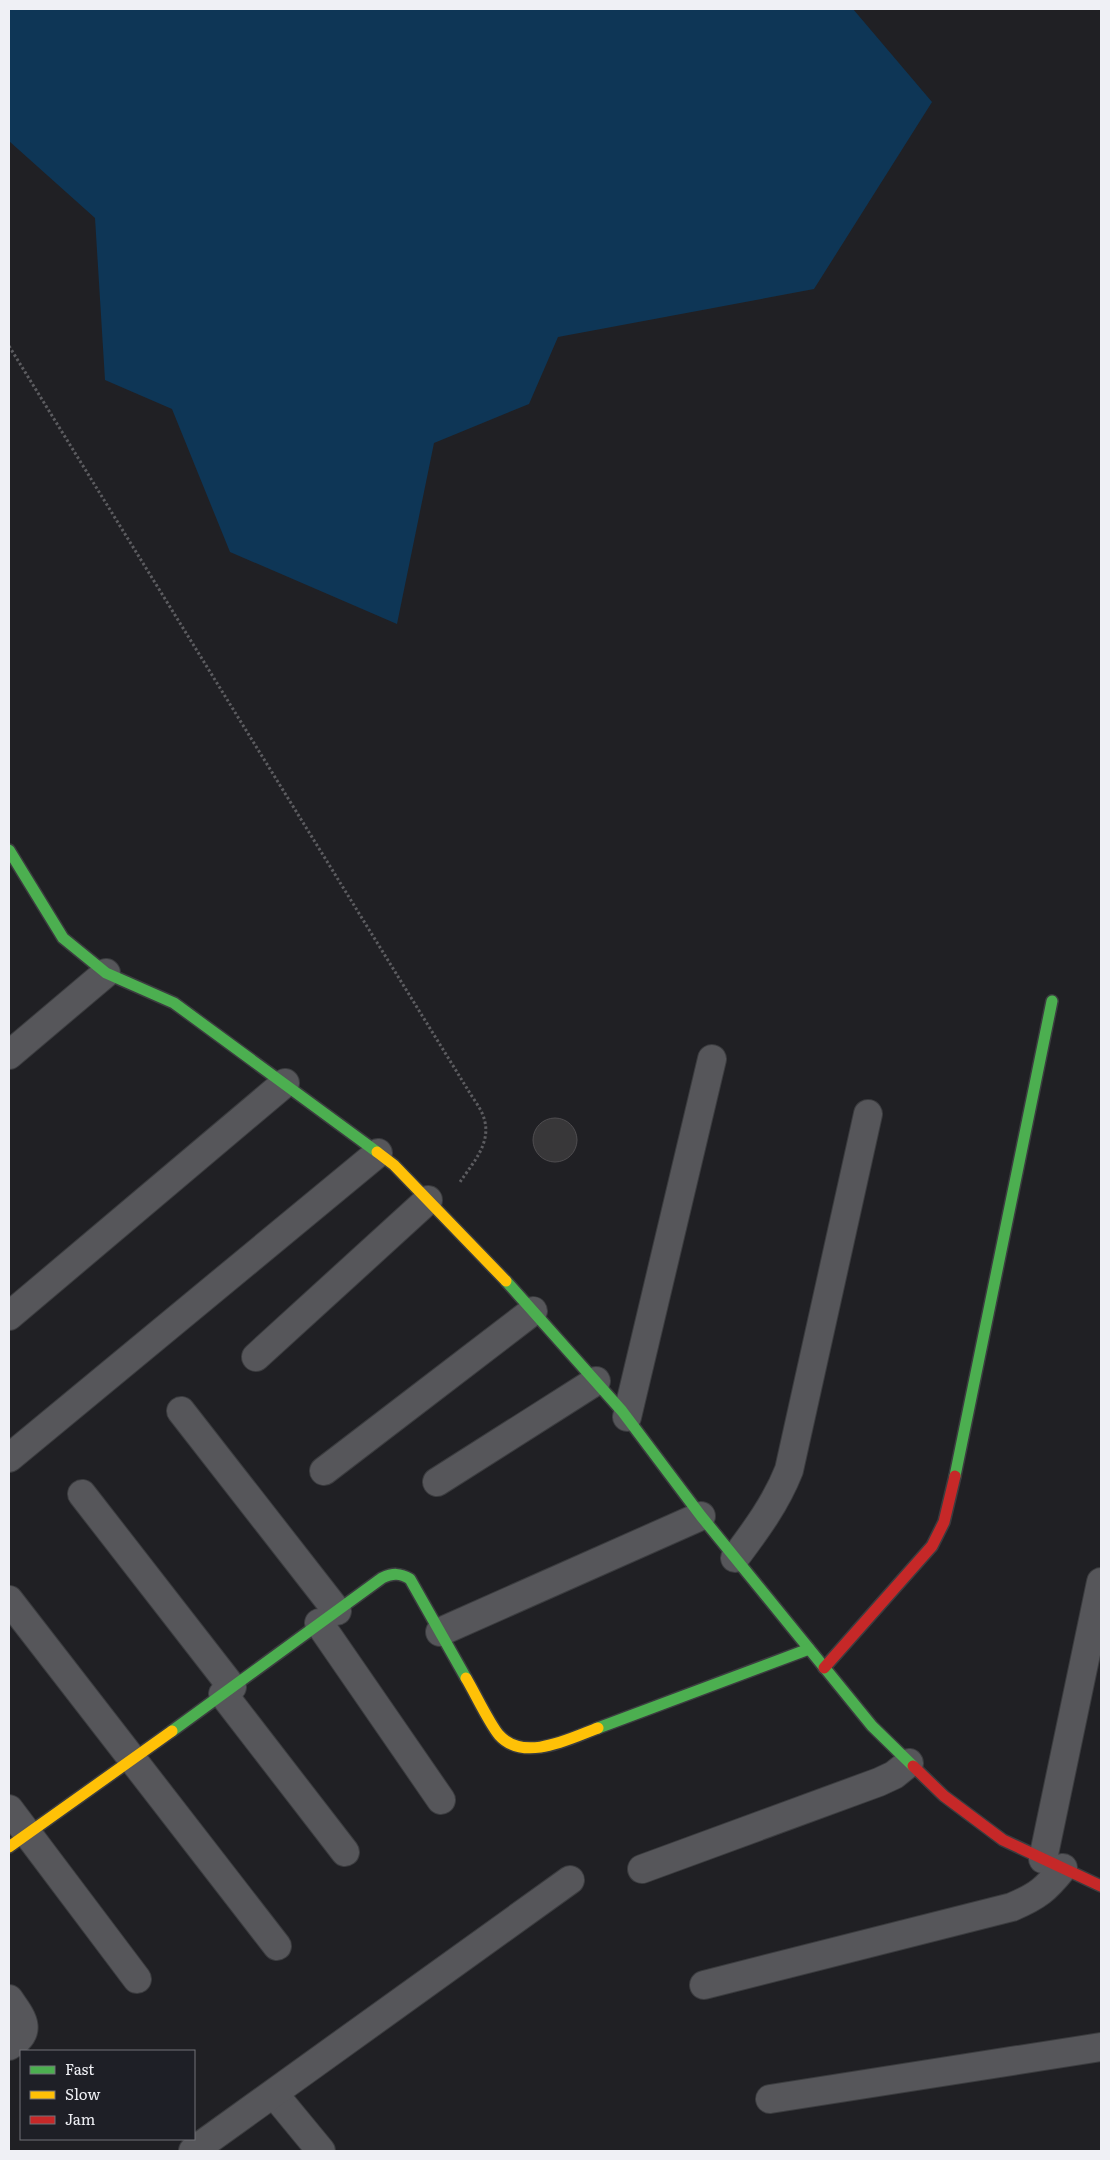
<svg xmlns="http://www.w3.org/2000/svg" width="1110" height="2160" font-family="Literata,serif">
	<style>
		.water { fill: #0e3656 }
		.building { fill: #383739; stroke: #4f4d50 }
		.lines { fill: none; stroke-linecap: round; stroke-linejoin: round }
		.street-casing { stroke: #3b3c3f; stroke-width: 30 }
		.fast-casing { stroke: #3b3c3f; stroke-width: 14 }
		.slow-casing { stroke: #3b3c3f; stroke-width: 14 }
		.jam-casing { stroke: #3b3c3f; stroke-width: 14 }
		.path { stroke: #5c5c60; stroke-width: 3; stroke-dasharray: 2.5 2.5; stroke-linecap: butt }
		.street { stroke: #56565a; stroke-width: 28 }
		.fast { stroke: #4caf50; stroke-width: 11 }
		.slow { stroke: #ffc107; stroke-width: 11 }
		.jam { stroke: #c62828; stroke-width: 11 }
	</style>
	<rect width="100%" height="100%" fill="#202024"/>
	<path class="water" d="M9 9H853L932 102 814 289 558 337 529 404 434 443 397 624 230 552 172 409 105 380 95 218 9 141Z"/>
	<circle class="building" cx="555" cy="1140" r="22"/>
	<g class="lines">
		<g class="street-casing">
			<g id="street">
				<path d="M9 1055 106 973"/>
				<path d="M9 1316 285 1083"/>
				<path d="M256 1357 428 1200"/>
				<path d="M181 1411 337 1611"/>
				<path d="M627 1417 712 1059"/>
				<path d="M9 1458 378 1153"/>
				<path d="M324 1471 533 1311"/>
				<path d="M437 1482 596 1381"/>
				<path d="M82 1494 232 1687"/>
				<path d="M735 1558C756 1530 776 1503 789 1470L868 1114"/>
				<path d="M9 1600 277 1946"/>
				<path d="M319 1623 441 1800"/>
				<path d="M440 1632 701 1516"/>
				<path d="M223 1694 345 1852"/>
				<path d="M9 1809 137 1979"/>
				<path d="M1043 1859 1101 1582"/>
				<path d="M642 1869 879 1782 894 1775 909 1763"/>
				<path d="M704 1985 1012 1907C1038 1896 1046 1889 1063 1868"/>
				<path d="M9 1999C22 2018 34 2031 9 2046"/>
				<path d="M274 2094 321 2151"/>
				<path d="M770 2099 1101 2047"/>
				<path d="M193 2151 570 1880"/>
			</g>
		</g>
		<g class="fast-casing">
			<g id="fast">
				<path d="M9 850 63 938 106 973 174 1003 377 1152"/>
				<path d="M506 1281 622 1411 701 1516 872 1726 913 1766"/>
				<path d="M955 1476 1052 1001"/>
				<path d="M598 1728 809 1649"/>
				<path d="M172 1731 382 1578C393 1573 400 1573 410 1579L466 1678"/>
			</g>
		</g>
		<g class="slow-casing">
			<g id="slow">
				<path d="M377 1152 394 1165 506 1281"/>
				<path d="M466 1678C475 1693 489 1723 499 1735 524 1763 571 1738 598 1728"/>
				<path d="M9 1847 172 1731"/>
			</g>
		</g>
		<g class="jam-casing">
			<g id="jam">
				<path d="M824 1668 932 1546 944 1522 955 1476"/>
				<path d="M913 1766 944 1796 1003 1840 1101 1886"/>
			</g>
		</g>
		<path class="path" d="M9 346 468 1090C474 1100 483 1111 485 1122 490 1145 472 1164 460 1182"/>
		<use href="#street" class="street"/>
		<use href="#fast" class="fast"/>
		<use href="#slow" class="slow"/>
		<use href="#jam" class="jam"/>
	</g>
	<rect width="1110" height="2160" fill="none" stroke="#eff0f5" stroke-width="20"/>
	<rect x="20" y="2050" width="175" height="90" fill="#1e1f26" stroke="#727379"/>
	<rect x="30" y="2066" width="25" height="8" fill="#4caf50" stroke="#727379"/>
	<text x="65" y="2075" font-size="15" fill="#eff0f5">Fast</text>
	<rect x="30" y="2091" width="25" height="8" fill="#ffc107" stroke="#727379"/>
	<text x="65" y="2100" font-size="15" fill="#eff0f5">Slow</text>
	<rect x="30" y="2116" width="25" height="8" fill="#c62828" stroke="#727379"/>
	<text x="65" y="2125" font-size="15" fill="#eff0f5">Jam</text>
</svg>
